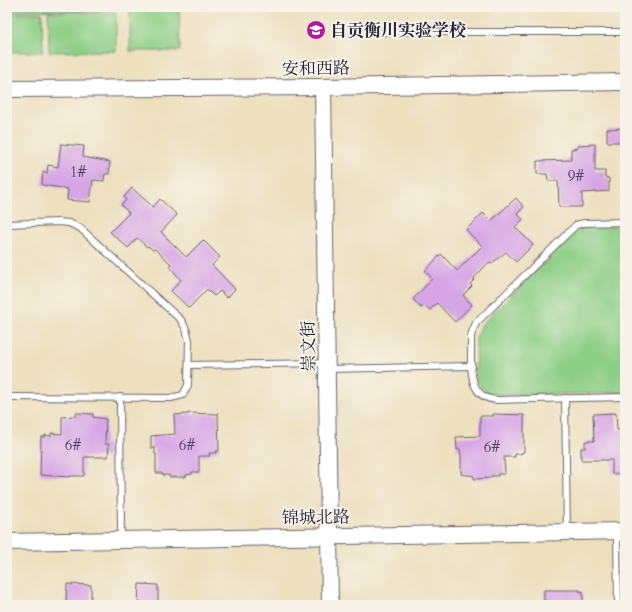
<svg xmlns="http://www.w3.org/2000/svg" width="632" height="612" font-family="Cardo,'Noto Serif SC',serif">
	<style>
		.green { fill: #8ecf87; stroke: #587861 }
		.building { fill: #d6a5e5 }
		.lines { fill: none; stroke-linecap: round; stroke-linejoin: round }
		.service-casing { stroke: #696469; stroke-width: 8 }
		.tertiary-casing { stroke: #696469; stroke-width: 18 }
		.service { stroke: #fff; stroke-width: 6 }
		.tertiary { stroke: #fff; stroke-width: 16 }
		.labels { text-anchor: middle; stroke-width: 4; stroke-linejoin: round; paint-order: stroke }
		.number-label { font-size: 15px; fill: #4f4366 }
		.poi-label { font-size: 17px; font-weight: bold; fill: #22223b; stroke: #f7f3e8; text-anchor: start }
		.street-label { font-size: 17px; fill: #22223b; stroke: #f7f3e8 }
	</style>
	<rect width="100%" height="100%" fill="#f7f3e8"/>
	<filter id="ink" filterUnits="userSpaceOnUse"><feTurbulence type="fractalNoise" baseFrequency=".025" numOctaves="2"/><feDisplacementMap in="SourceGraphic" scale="8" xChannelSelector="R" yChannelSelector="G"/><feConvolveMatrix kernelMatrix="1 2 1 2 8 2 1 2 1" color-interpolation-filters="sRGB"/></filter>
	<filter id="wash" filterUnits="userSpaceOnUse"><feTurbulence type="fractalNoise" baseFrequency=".012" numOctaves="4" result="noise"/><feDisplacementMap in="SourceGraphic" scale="16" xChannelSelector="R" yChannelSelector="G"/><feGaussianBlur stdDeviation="0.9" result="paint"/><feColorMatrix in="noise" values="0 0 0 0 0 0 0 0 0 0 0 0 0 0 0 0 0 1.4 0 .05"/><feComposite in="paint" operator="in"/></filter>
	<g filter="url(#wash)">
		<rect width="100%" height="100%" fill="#ede0bf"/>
		<g class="green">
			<path d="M7 7H116L98 10 7 11Z"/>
			<path d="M130 7H179L180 51H130Z"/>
			<path d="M48 12H116V51L49 52Z"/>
			<path d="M7 13H42L43 52H7Z"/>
			<path d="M625 226V393L496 395C486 393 480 388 476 378V338L481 325 578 230C591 224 610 227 625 226Z"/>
		</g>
		<g id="blocks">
			<g class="building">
				<path d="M625 128V142H607V129Z"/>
				<path d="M61 144 84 146 83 157 110 162 109 174H105L104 181 93 180 90 202 67 200 68 189 42 185 43 172 47 173 48 165 58 167Z"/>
				<path d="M595 144V171H605V178H609V191L582 193V207H559L558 181H548L547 174H537V161L571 160V149L578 148V145Z"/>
				<path d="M132 188 153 207 160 199 177 215 161 232 186 257 203 240 220 257 212 265 235 289 227 298 220 291 214 296 207 289 189 308 171 291 181 280 169 266 171 264 155 249 153 250 148 246 147 247 137 238 128 248 110 232 129 213 121 205 126 200 124 197Z"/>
				<path d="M516 198 524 207 517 214 523 219 515 227 533 245 516 262 506 252 491 264 489 262 474 278 475 279 470 284 472 286 463 295 472 305 455 322 437 303 430 310 424 305 421 308 413 299 432 279 425 271 441 254 457 271 482 246 466 230 483 213 491 221Z"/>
				<path d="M76 413 93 414V417L106 419 105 444H109L108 457H84V476H70V477L40 475 41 437H45V435L51 436V433L62 434V417L76 416Z"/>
				<path d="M188 413 218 414 219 451H216V453H209L210 456H199V472H192V474L186 475V477H169V475H163L162 473H156V454H155V448H151V436L175 434 174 415 188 414Z"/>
				<path d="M616 413 617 430H625V474H612V460H581V448H585V441H594L593 414Z"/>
				<path d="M493 414 524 415V452L521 453V454H515V457H504L505 474H498V476H491V478L474 479V476L461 474V456L460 449 457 450 456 437 480 436V416H493Z"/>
				<path d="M67 584 91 585V605H66Z"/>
				<path d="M139 584 158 585V605H138Z"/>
				<path d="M544 590H580V592L583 591V604L549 605V601H544Z"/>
			</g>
		</g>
	</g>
	<g filter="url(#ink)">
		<use href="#blocks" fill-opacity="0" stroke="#696469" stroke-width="1"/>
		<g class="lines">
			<g class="service-casing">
				<g id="service">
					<path d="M374 32H625"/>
					<path d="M625 222 584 223 576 225 476 323 473 330 471 336C472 359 464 398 497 400L625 397"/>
					<path d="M7 224 59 222 69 223 80 228 181 320 186 329 189 340 188 385 183 395 171 398 7 397"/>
					<path d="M189 365 327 363"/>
					<path d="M327 369 472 366"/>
					<path d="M120 397 121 540"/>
					<path d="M565 398 567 531"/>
					<path d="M617 533 618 605"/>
				</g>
			</g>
			<g class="tertiary-casing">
				<g id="tertiary">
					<path d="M323 87 330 605"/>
					<path d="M7 89 323 87 625 82"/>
					<path d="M7 542 625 531"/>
				</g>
			</g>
			<use href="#service" class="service"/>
			<use href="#tertiary" class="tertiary"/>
		</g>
	</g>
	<defs>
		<g id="school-disc" transform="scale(1)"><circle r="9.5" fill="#b5179e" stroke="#f7f3e8"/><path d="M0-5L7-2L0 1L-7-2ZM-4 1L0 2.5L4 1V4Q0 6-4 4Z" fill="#fff"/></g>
	</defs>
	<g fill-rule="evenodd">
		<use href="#school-disc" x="316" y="30"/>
	</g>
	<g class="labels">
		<g class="number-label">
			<text x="78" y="177">1#</text>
			<text x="576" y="181">9#</text>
			<text x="73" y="450">6#</text>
			<text x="187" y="450">6#</text>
			<text x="492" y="452">6#</text>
		</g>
		<g class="poi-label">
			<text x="330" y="36">自贡衡川实验学校</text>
		</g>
		<g class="street-label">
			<text transform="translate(316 68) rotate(-1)" y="6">安和西路</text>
			<text transform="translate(308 346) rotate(-91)" y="6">崇文街</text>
			<text transform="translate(316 517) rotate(-1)" y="6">锦城北路</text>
		</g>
	</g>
	<rect width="632" height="612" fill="none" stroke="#f7f3e8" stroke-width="24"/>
</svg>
